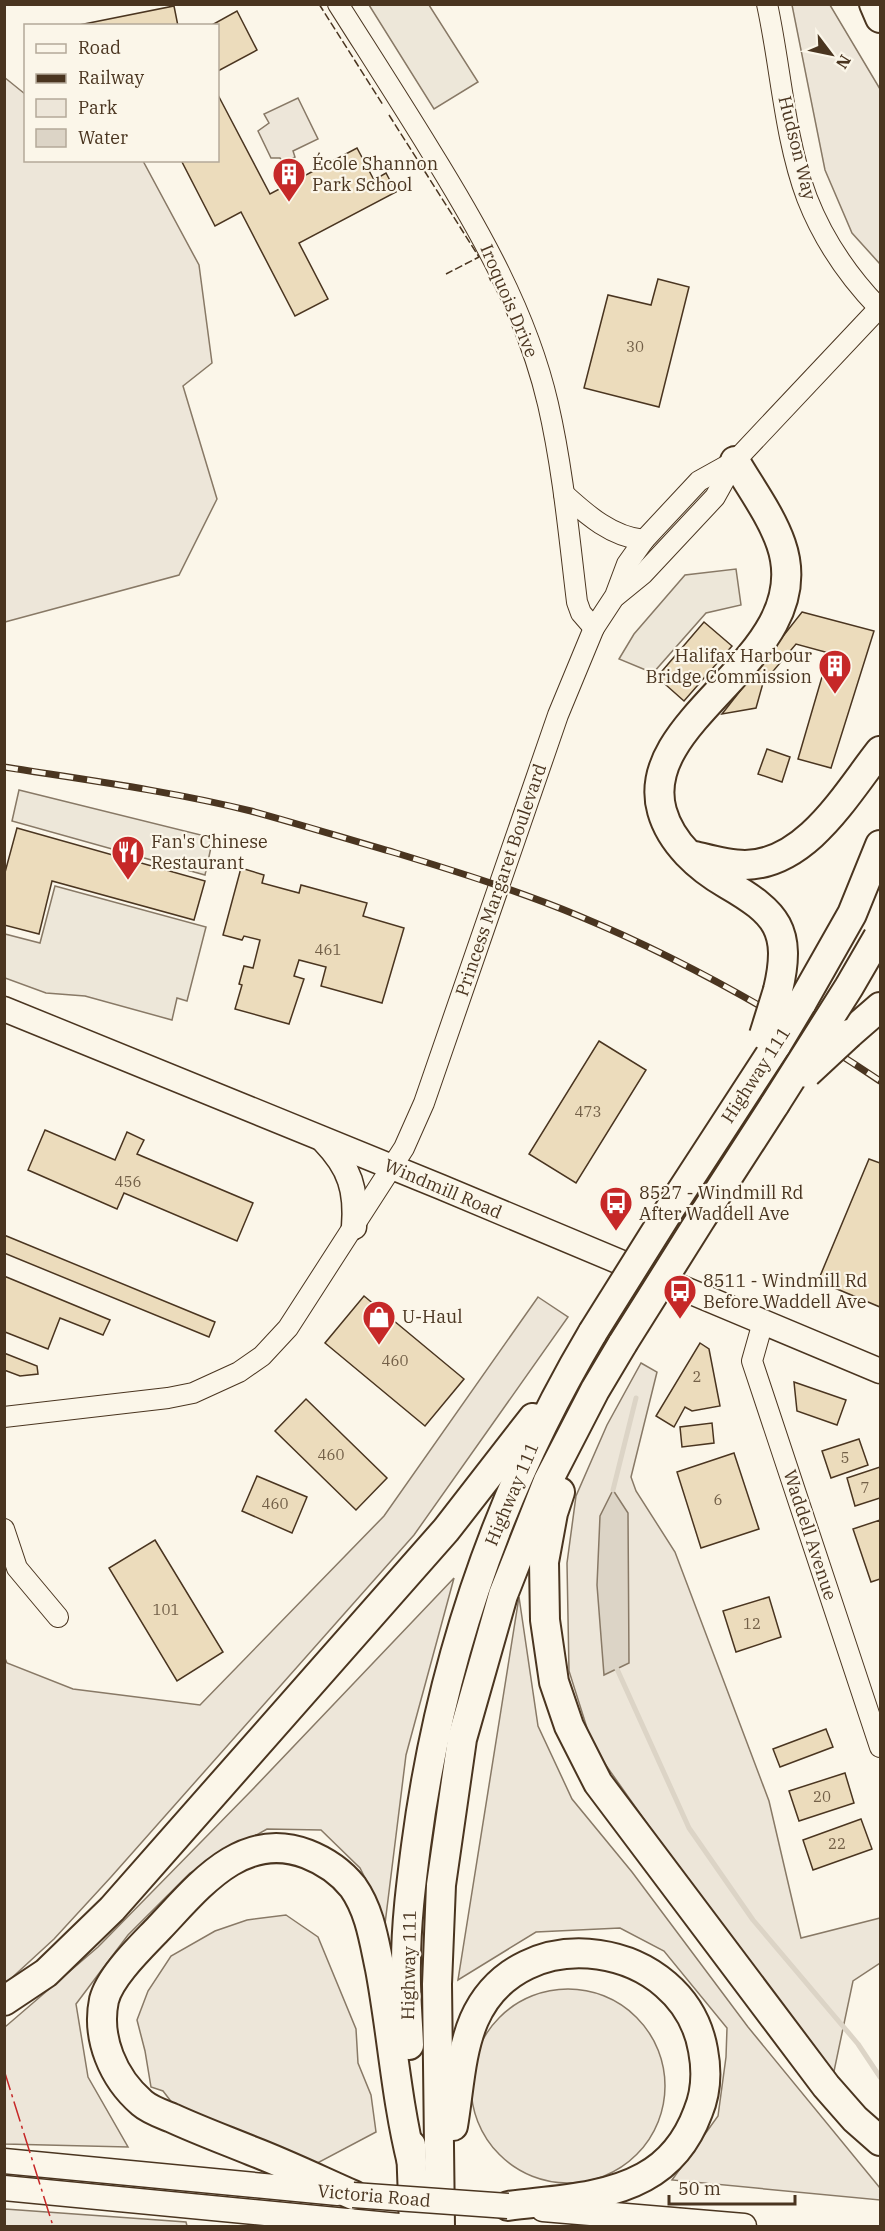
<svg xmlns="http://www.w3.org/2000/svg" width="885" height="2231" font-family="'IBM Plex Serif',serif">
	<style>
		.green { fill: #ede6d9; stroke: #887966; stroke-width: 1.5 }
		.parking { fill: #ede7d9; stroke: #887966; stroke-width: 1.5 }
		.water { fill: #dcd4c6; stroke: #887966; stroke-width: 1.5 }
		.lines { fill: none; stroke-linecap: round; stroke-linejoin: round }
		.stream { stroke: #dcd4c6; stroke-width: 5 }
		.building { fill: #ecdcbc; stroke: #4a3520; stroke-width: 1.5 }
		.minor-casing { stroke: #4a3520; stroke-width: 22 }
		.major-casing { stroke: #4a3520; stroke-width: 27 }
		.highway-casing { stroke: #4a3520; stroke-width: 32 }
		.minor { stroke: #fbf6e9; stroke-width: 20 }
		.major { stroke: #fbf6e9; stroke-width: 24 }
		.highway { stroke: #fbf6e9; stroke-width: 28 }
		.rail-casing { stroke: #4a3520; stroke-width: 7 }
		.rail { stroke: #fbf6e9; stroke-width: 4.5; stroke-dasharray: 14; stroke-linecap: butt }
		.major-bridge-casing { stroke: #4a3520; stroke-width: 27; stroke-linecap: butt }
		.highway-bridge-casing { stroke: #4a3520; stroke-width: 32; stroke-linecap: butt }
		.major-bridge { stroke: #fbf6e9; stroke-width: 24 }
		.highway-bridge { stroke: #fbf6e9; stroke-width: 28 }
		.fence { stroke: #4a3520; stroke-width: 1.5; stroke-dasharray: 8 3; stroke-linecap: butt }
		.power { stroke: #c62828; stroke-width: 1.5; stroke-dasharray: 21 4.5 3 4.5; stroke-linecap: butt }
		.labels { text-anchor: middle; stroke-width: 4.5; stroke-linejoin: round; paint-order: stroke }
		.number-label { font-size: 15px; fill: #725f47 }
		.street-label { font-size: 18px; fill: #4a3520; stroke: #fbf6e9 }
		.poi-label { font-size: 18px; fill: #4a3520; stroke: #fbf6e9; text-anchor: start }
	</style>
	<rect width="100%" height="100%" fill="#fbf6e9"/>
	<g class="green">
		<path d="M792 5H830L880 89V264L852 233 825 170Z"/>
		<path d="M4 77 25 94 26 160 143 161 199 265 212 363 183 386 217 499 179 575 5 622Z"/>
		<path d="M298 98 318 139 293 151 295 157 283 163 280 158H271L258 131 269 123 264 114Z"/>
		<path d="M538 1297 568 1317 414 1535 111 1877 54 1939 5 1984 4 1656 7 1663 73 1689 200 1705 384 1516Z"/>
		<path d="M641 1363 657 1372 631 1477 636 1491 675 1552 769 1801 801 1938 880 1918V1963L853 1981 833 2076 752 1972 593 1747 569 1671 567 1563 576 1496 607 1425Z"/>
		<path d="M454 1578 406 1755 383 1940 373 1894 360 1868 321 1830 267 1829 190 1873 128 1935 76 2004 88 2077 128 2147 5 2144V2027L98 1947 252 1790Z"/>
		<path d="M519 1597 538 1726 572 1799 632 1872 748 2027 880 2188V2200L672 2180 718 2116 726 2057 727 2028 664 1951 620 1928 536 1932 458 1980Z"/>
		<path d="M286 1915 318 1937 356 2029 358 2063 371 2095 376 2132 310 2167 173 2104 163 2091 151 2087 145 2051 137 2020 148 1991 171 1956 215 1931 247 1920Z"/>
		<circle cx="568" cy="2086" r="97"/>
		<path d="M5 2209 186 2222 187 2226H5Z"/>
	</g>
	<g class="parking">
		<path d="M369 5H429L478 82 434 109Z"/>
		<path d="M736 569 741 605 706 613 653 673 619 659 634 634 685 575Z"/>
		<path d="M19 790 213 838 205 875 12 821Z"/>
		<path d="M55 886 206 927 187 1001 177 998 172 1020 85 996 46 993 5 978V934L40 943Z"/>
	</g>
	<path class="water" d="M613 1490 628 1513 629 1663 604 1675 597 1585 600 1516Z"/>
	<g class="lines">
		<g class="stream">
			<path d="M613 1490 636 1398"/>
			<path d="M617 1669 689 1828 753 1920 858 2044 880 2077"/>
		</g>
	</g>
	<g class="building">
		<path d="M174 6 178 26H74Z"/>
		<path d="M237 11 257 50 218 71V26H210Z"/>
		<path d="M218 95 270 194 357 148 374 180 386 173 396 192 299 243 328 299 295 316 241 212 215 226 181 160H218Z"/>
		<path d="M658 279 689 287 659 407 584 388 608 295 651 305Z"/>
		<path d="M802 612 874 631 831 768 798 759 829 653 796 644 763 683 756 708 722 714Z"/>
		<path d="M704 622 732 646 684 701 657 677Z"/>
		<path d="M767 749 790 757 782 782 758 774Z"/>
		<path d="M17 828 205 881 194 920 52 881 39 934 4 925V876Z"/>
		<path d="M241 868 264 875 262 883 299 893 301 885 367 903 363 916 404 928 382 1003 321 986 326 967 299 960 294 976 304 979 289 1024 235 1009 242 985 239 984 244 966 253 968 260 940 244 936 242 940 223 935Z"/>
		<path d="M599 1041 646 1070 576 1183 529 1154Z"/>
		<path d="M45 1130 115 1160 127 1132 144 1140 137 1154 253 1203 237 1241 124 1193 117 1209 28 1170Z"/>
		<path d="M869 1159 880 1163V1307L818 1281Z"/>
		<path d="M4 1235 215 1322 209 1337 4 1253Z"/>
		<path d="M4 1276 110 1320 103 1335 60 1318 48 1349 5 1332 4 1334Z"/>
		<path d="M364 1296 464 1379 425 1426 325 1343Z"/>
		<path d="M700 1343 709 1349 720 1406 692 1411 685 1407 674 1427 656 1416Z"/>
		<path d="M4 1353 37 1366 38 1374 20 1376 4 1370Z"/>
		<path d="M794 1382 846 1400 837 1425 797 1411Z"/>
		<path d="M306 1399 387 1478 356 1510 275 1431Z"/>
		<path d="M712 1423 714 1443 682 1447 680 1427Z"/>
		<path d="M859 1439 868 1465 831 1478 822 1451Z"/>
		<path d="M734 1453 759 1529 701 1548 677 1472Z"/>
		<path d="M880 1467V1498L855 1506 847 1478Z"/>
		<path d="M257 1476 307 1497 292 1533 242 1511Z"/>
		<path d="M880 1520V1579L871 1582 853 1529Z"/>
		<path d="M155 1540 223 1652 177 1681 109 1568Z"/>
		<path d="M769 1597 781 1637 736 1652 723 1611Z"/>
		<path d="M826 1729 833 1747 780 1767 773 1749Z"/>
		<path d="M845 1773 854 1803 799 1821 789 1791Z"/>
		<path d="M861 1819 872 1849 813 1870 803 1840Z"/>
	</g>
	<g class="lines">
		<g class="minor-casing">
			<g id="minor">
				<path d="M338 4C369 53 400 101 430 150 479 229 527 313 548 404 563 469 569 536 577 602L581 613 594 628"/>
				<path d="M767 4C781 68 784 136 807 198 823 239 849 277 879 308"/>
				<path d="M564 494C587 515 612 537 644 540"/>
				<path d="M616 596 643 574 715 497 735 461 880 307"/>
				<path d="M763 1322 752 1361 880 1747"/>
				<path d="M4 1417 168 1398 193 1393 239 1372 262 1356 288 1328 404 1148 424 1103 558 715 594 628 615 596 627 564 644 540 699 481 735 461"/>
				<path d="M4 1529 17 1568 58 1617"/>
			</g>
		</g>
		<g class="major-casing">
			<g id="major">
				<path d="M4 1009 441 1187 880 1371"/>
				<path d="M324 1141C350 1168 357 1190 354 1227"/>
				<path d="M4 2161 338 2193"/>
				<path d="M4 2188 399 2226"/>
				<path d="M543 2209 744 2226"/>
			</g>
		</g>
		<g class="highway-casing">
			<g id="highway">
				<path d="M874 4 880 18"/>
				<path d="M735 461C750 487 771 515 781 544 820 656 635 716 662 811 671 843 699 868 727 884 777 913 792 930 778 990"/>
				<path d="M695 856C711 860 728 865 745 865 807 864 846 794 880 751"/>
				<path d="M801 1004 852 914 880 845"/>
				<path d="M849 1034 880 1007"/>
				<path d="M675 1201 777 1044"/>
				<path d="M704 1214 775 1104"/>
				<path d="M560 1492 553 1513 544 1562 545 1620 554 1682 569 1726 598 1783 826 2086 855 2119 880 2141"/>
				<path d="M4 2001 46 1973 112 1909 446 1530 533 1418"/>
				<path d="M409 2045C408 2018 405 1991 406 1963 406 1924 411 1885 416 1846 440 1663 499 1490 593 1332"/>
				<path d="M453 2126C459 2091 460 2053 474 2020 520 1915 684 1941 703 2050 707 2071 706 2093 698 2112 688 2139 670 2163 644 2177 604 2199 552 2200 508 2206"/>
				<path d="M411 2145 414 2226"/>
				<path d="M353 2195C319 2180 286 2164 252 2151 225 2140 198 2130 172 2118 162 2114 150 2110 142 2103 113 2078 96 2038 104 2000 110 1976 142 1946 159 1928 198 1887 242 1829 307 1854 325 1861 341 1872 353 1887 370 1911 374 1941 380 1969 392 2033 396 2099 412 2163"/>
				<path d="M303 2226 349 2223"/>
				<path d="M440 2226 437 1984 441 1885 462 1739 503 1595 548 1481 595 1390 623 1343"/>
			</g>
		</g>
		<use href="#minor" class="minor"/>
		<use href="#major" class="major"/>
		<use href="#highway" class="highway"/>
		<g class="rail-casing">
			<path id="rail" d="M4 767C87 780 170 791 251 811 299 824 347 839 396 853 458 872 519 891 579 916 685 960 785 1017 880 1081"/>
		</g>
		<use href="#rail" class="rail"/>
		<g class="major-bridge-casing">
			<path id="major-bridge" d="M353 2195 508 2206"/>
		</g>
		<g class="highway-bridge-casing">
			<g id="highway-bridge">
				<path d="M764 1035 778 990"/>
				<path d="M777 1044 801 1004"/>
				<path d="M807 1073 849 1034"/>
				<path d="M775 1104 849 987 878 937"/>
				<path d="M593 1332 675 1201"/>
				<path d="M623 1343 704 1214"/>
			</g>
		</g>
		<use href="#major-bridge" class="major-bridge"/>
		<use href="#highway-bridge" class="highway-bridge"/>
		<g class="fence">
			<path d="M29 4H42"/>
			<path d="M319 4 383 105"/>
			<path d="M389 115 479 257 446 274"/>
		</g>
		<path class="power" d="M4 2070 53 2226"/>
	</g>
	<defs>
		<g id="building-pin" transform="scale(1.725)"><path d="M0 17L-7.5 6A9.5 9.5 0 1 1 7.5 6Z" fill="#c62828" stroke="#fbf6e9"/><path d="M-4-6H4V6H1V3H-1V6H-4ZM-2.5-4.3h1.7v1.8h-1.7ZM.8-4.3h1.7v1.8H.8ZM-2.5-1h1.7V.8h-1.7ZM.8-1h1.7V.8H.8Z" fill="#fff"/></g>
		<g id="restaurant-pin" transform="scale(1.725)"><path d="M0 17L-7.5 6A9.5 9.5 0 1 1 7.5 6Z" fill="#c62828" stroke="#fbf6e9"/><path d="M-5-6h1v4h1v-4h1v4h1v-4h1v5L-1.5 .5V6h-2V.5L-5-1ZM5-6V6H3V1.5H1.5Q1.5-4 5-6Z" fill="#fff"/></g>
		<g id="bus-pin" transform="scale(1.725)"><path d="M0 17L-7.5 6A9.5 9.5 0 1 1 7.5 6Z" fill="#c62828" stroke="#fbf6e9"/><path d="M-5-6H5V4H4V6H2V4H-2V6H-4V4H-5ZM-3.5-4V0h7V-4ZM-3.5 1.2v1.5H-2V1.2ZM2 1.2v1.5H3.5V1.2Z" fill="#fff"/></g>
		<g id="shop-pin" transform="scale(1.725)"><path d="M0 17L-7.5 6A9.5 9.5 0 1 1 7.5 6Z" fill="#c62828" stroke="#fbf6e9"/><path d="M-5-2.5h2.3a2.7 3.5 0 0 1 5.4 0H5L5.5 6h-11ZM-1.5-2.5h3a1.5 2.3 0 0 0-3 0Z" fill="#fff"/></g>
	</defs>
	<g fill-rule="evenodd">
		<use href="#building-pin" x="289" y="174"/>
		<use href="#building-pin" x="835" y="666"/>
		<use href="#restaurant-pin" x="128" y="852"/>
		<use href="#bus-pin" x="616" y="1203"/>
		<use href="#bus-pin" x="680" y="1291"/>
		<use href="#shop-pin" x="379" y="1317"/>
	</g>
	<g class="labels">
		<g class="number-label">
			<text x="635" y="352">30</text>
			<text x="328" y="955">461</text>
			<text x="588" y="1117">473</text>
			<text x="128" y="1187">456</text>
			<text x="395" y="1366">460</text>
			<text x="697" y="1382">2</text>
			<text x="331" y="1460">460</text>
			<text x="845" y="1463">5</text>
			<text x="865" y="1493">7</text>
			<text x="718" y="1505">6</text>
			<text x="275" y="1509">460</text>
			<text x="166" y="1615">101</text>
			<text x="752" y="1629">12</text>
			<text x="822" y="1802">20</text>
			<text x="837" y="1849">22</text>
		</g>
		<g class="street-label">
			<text transform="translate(797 148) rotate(76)" y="6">Hudson Way</text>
			<text transform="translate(509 301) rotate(67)" y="6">Iroquois Drive</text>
			<text transform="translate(501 880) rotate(-71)" y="6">Princess Margaret Boulevard</text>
			<text transform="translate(756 1075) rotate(-57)" y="6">Highway 111</text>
			<text transform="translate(443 1189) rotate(23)" y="6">Windmill Road</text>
			<text transform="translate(512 1494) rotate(-67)" y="6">Highway 111</text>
			<text transform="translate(810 1535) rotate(72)" y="6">Waddell Avenue</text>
			<text transform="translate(409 1965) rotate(-89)" y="6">Highway 111</text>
			<text transform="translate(374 2196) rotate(5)" y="6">Victoria Road</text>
		</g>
		<g class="poi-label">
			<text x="312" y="170">École Shannon<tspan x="312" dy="21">Park School</tspan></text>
			<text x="812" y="662" text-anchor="end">Halifax Harbour<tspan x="812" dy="21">Bridge Commission</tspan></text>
			<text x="151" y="848">Fan's Chinese<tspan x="151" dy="21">Restaurant</tspan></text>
			<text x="639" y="1199">8527 - Windmill Rd<tspan x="639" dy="21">After Waddell Ave</tspan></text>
			<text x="703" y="1287">8511 - Windmill Rd<tspan x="703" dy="21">Before Waddell Ave</tspan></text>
			<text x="402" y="1323">U-Haul</text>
		</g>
	</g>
	<rect width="885" height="2231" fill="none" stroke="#4a3520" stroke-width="12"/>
	<rect x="24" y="24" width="195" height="138" fill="#fbf6e9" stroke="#b4a999" stroke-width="1.5"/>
	<rect x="36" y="44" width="30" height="9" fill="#fbf6e9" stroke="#b4a999" stroke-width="1.5"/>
	<text x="78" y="54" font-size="18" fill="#4a3520">Road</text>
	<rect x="36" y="74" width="30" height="9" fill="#4a3520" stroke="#b4a999" stroke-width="1.5"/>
	<text x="78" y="84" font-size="18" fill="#4a3520">Railway</text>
	<rect x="36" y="99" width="30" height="18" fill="#ede6d9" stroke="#b4a999" stroke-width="1.5"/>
	<text x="78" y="114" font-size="18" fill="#4a3520">Park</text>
	<rect x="36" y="129" width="30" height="18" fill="#dcd4c6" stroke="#b4a999" stroke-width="1.5"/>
	<text x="78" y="144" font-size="18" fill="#4a3520">Water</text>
	<g transform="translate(831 54) rotate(122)" stroke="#fbf6e9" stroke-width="4.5" paint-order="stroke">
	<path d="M0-4.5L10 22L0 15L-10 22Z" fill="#4a3520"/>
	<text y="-9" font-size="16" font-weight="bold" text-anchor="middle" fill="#4a3520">N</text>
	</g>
	<path d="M669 2195v9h126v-9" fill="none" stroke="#4a3520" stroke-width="3"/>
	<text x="678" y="2195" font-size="18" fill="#4a3520" stroke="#fbf6e9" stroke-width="4.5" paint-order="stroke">50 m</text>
</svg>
